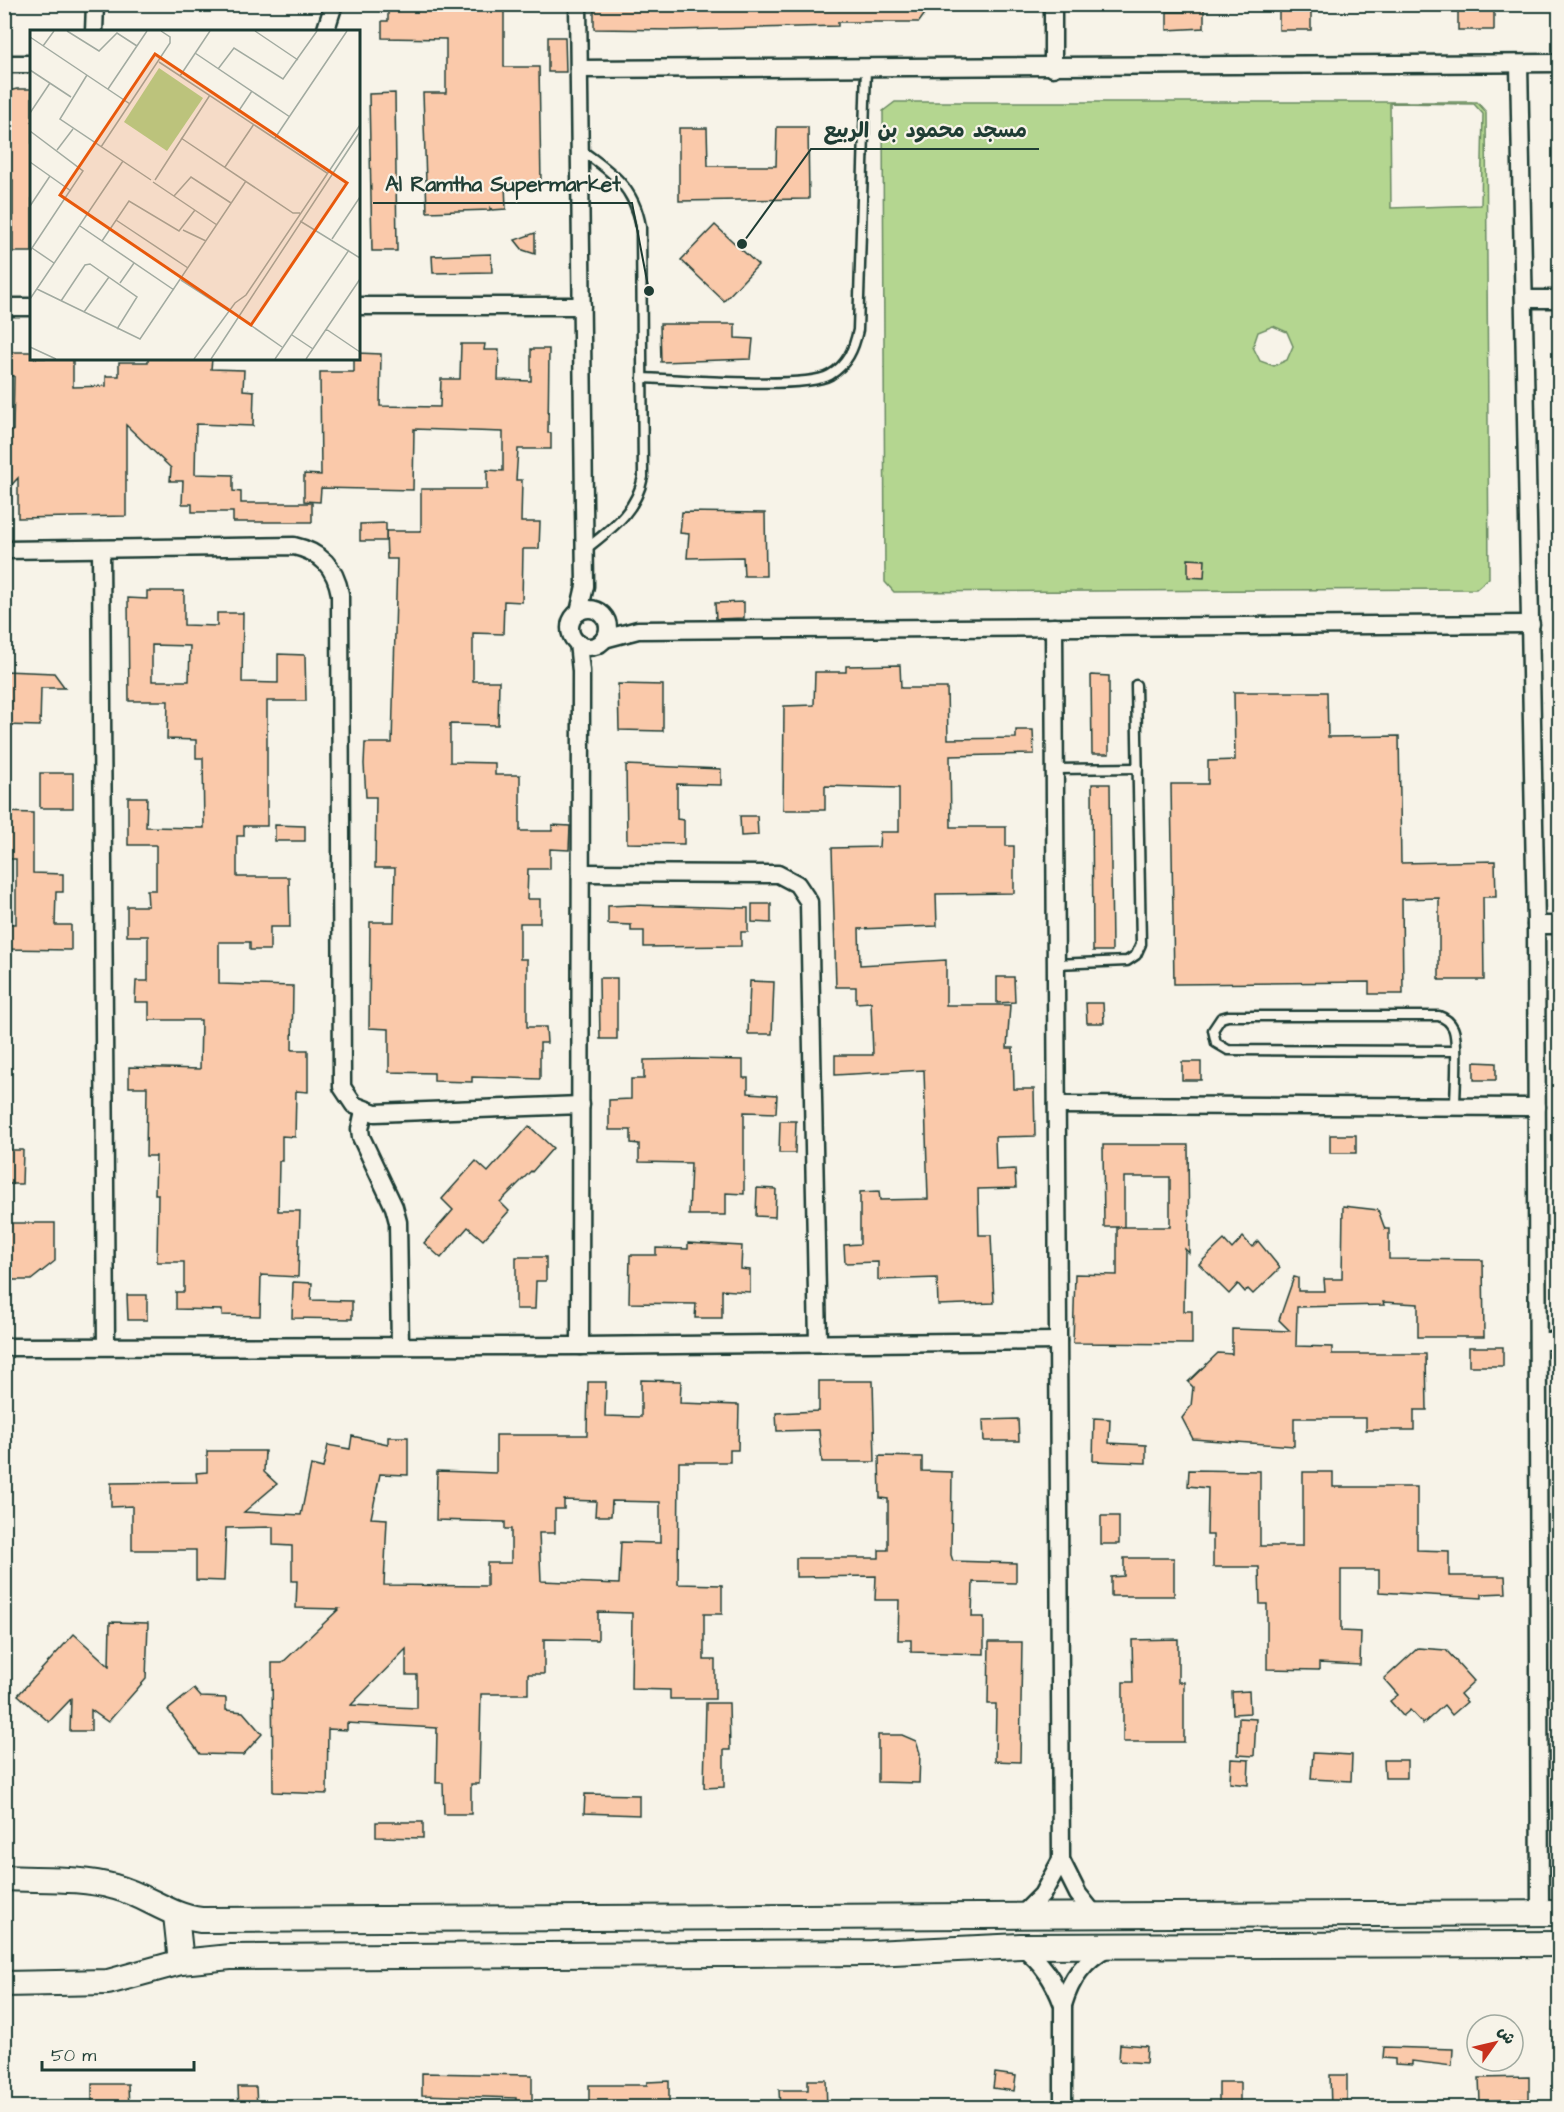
<svg xmlns="http://www.w3.org/2000/svg" width="1564" height="2112" font-family="'Architects Daughter','Playpen Sans Arabic',sans-serif">
	<style>
		.green { fill: #b4d690; stroke: #6a8a62; stroke-width: 1.5; fill-rule: evenodd }
		.building { fill: #fac9aa; stroke: #1f3d34; stroke-width: 1.5; fill-rule: evenodd }
		.lines { fill: none; stroke-linecap: round; stroke-linejoin: round }
		.service-casing { stroke: #1f3d34; stroke-width: 13 }
		.minor-casing { stroke: #1f3d34; stroke-width: 21 }
		.secondary-casing { stroke: #1f3d34; stroke-width: 28 }
		.service { stroke: #f7f3e8; stroke-width: 8 }
		.minor { stroke: #f7f3e8; stroke-width: 16 }
		.secondary { stroke: #f7f3e8; stroke-width: 24 }
		.inset-road { fill: none; stroke: #a1aaa0; stroke-width: 1.5 }
		.view { fill: #e8590c; fill-opacity: 0.15; stroke: #e8590c; stroke-width: 3 }
		.inset-edge { fill: none; stroke: #1f3d34; stroke-width: 3 }
		.leader { fill: none; stroke: #1f3d34; stroke-width: 2 }
		.callout-dot { fill: #1f3d34; stroke: #f7f3e8; stroke-width: 2 }
		.callout-label { font-size: 21px; text-anchor: middle; font-weight: bold; fill: #1f3d34; stroke: #f7f3e8; stroke-width: 4.5; stroke-linejoin: round; paint-order: stroke }
	</style>
	<rect width="100%" height="100%" fill="#f7f3e8"/>
	<filter id="ink" filterUnits="userSpaceOnUse"><feTurbulence type="fractalNoise" baseFrequency=".0167" numOctaves="2"/><feDisplacementMap in="SourceGraphic" scale="12" xChannelSelector="R" yChannelSelector="G"/><feConvolveMatrix kernelMatrix="1 2 1 2 8 2 1 2 1" color-interpolation-filters="sRGB"/></filter>
	<g filter="url(#ink)">
		<path class="green" d="M895 102H1477L1486 112 1489 578 1476 589 894 592 885 582 883 111ZM1390 103 1474 104 1483 114 1481 205 1391 208ZM1273 326 1287 332 1293 346 1287 360 1274 366 1260 361 1253 347 1258 332Z"/>
		<g class="building">
			<path d="M388 4H504V67H539L541 183 505 184 506 209 492 210 490 207V210L427 212 423 93H446V39L382 38V21H388Z"/>
			<path d="M594 4 682 5 932 4 919 22H838V26L674 30 594 29Z"/>
			<path d="M1185 4H1204V28L1167 30V12H1185Z"/>
			<path d="M1279 4H1298V8H1311V30H1279Z"/>
			<rect x="1458" y="4" width="36" height="26"/>
			<path d="M548 37H565L566 72H548Z"/>
			<path d="M17 89H32V252H13V180H4V92Z"/>
			<path d="M395 93 397 251H372L369 94Z"/>
			<path d="M777 127H808L809 199 679 201V128H707L708 166H776Z"/>
			<path d="M715 225 758 265 724 301 681 260Z"/>
			<path d="M535 233V254L523 250 515 240Z"/>
			<path d="M491 254 492 272 433 273 432 256Z"/>
			<path d="M660 324H735V338L753 339 751 359 661 362Z"/>
			<path d="M461 344H485L484 350H499L498 380 531 381V349H549L548 433H551V449H518L516 480H522L521 522H540L539 549H523L522 602 504 601 503 634 473 633V681H499L498 725 450 724V762L495 763V775H520V831H552V825L570 826 569 850 550 849V869H528L527 899H540V923H520V959H527V1027H546L547 1043H540V1079L472 1077V1082L434 1081V1073L389 1072V1029L369 1028 370 922H394L395 868H375L376 797H366L364 764 365 743H392L397 559H387L386 531H421V489H487V470L503 471V432L414 429 413 490 321 488 320 502 304 501V474L321 475 320 372H354V358H358V353L381 354 380 406 440 407 441 379H460Z"/>
			<path d="M11 352H32V358H73V387L106 386V376H119V362H148V358L212 359 211 369 244 370 243 390 254 391 253 426 196 424 195 474 233 475V491L241 492V503H312V522H233V512H192V504H182L183 481H170L171 468 126 425V516L18 518V478L4 493V431H13L14 376H11Z"/>
			<path d="M682 512 765 513 766 576H744L743 557 687 558 689 534 680 533Z"/>
			<path d="M386 523V541H360V524Z"/>
			<path d="M1188 559 1205 560 1204 578 1188 577Z"/>
			<path d="M147 591H184V625L217 626V613H243L242 682 278 683V654L305 655 306 701H267V826H244V836H237V877H289L290 927H270V950H250V942H219V984L293 986 292 1050H308V1092L296 1091 295 1137 282 1136V1161H279L278 1211H300L298 1277 261 1275 260 1316 222 1315V1310L176 1309V1292H184V1262H157L158 1194H155L156 1156H146L147 1087H129V1067L200 1069 201 1020H149V1002H135L136 981H148V936H127V906H148L147 890H156V845H128V797H147L146 827 204 828 203 758H196V740L167 739 168 701H129L128 598 147 599ZM152 645 190 646 189 681H152Z"/>
			<path d="M744 602V618L716 619 715 603Z"/>
			<path d="M900 665 901 688H947L948 739 1016 738V730H1033L1034 754 950 756 951 827H1006V846H1014V893L936 894 937 926 859 929 860 965 946 960V1005H1010L1007 1048H1013L1014 1089H1034L1035 1136 995 1137 996 1170 1015 1169 1016 1188 978 1189 979 1235H991L994 1303 938 1305 937 1278 878 1280V1262L845 1263 844 1245 860 1244V1192L879 1191 880 1200 928 1199 924 1070 835 1075V1055H873L871 1002 856 1003V987H836L832 848 879 847 880 832H899V788L825 786V810H783L784 706 814 705 815 672H846V666Z"/>
			<path d="M4 671 54 673 65 688H41L40 726 4 725Z"/>
			<path d="M1091 675 1109 676V754H1092Z"/>
			<path d="M618 684 663 685V731L619 730Z"/>
			<path d="M1234 692H1327L1328 737 1399 736 1401 863 1495 861 1496 897H1483L1484 980H1439V898L1402 899 1403 994H1369V982L1174 984 1171 784H1208V761L1235 760Z"/>
			<path d="M626 765 721 769V785L677 784V819L684 820V844L627 843Z"/>
			<rect x="40" y="773" width="33" height="35"/>
			<path d="M1092 784H1110L1112 951H1093Z"/>
			<path d="M4 812 33 813V873L63 874V892H56L55 925H71V950L4 949V924H16V859H4Z"/>
			<path d="M740 816H757L758 835 741 836Z"/>
			<path d="M275 825 305 826V841H275Z"/>
			<path d="M752 904H771V923L752 922Z"/>
			<path d="M632 905 748 908V932H741V946L644 947V931H631V925L608 924V906Z"/>
			<path d="M997 977H1014L1015 1002 997 1003Z"/>
			<path d="M599 978H617V1039H600Z"/>
			<path d="M750 981 774 982 772 1034H748Z"/>
			<path d="M1086 1003H1103L1104 1023H1087Z"/>
			<path d="M693 1059 743 1060V1078H748V1093L777 1095 776 1113 744 1112V1194L726 1193V1215H689L691 1163 639 1162V1144L631 1143V1130H609V1100L631 1099V1079H644V1060Z"/>
			<rect x="1182" y="1062" width="19" height="18"/>
			<path d="M1474 1062 1496 1063V1080H1474Z"/>
			<path d="M780 1121H796L795 1153H779Z"/>
			<path d="M529 1126 553 1148 532 1172 531 1171 500 1202 509 1211 483 1240 468 1227 441 1258 424 1243 453 1210 442 1199 476 1161 488 1172Z"/>
			<rect x="1330" y="1135" width="26" height="18"/>
			<path d="M1103 1145H1188L1189 1253 1185 1249 1184 1311H1192V1344L1073 1343 1075 1274 1117 1275V1227H1170V1177H1124V1227H1104Z"/>
			<path d="M4 1150H23L22 1184H4Z"/>
			<path d="M757 1188 776 1189 775 1217 756 1216Z"/>
			<path d="M1343 1206 1378 1210 1385 1229H1389V1259L1483 1260 1484 1337H1418V1304L1383 1302 1384 1305 1297 1307 1296 1346 1332 1347V1354H1426L1427 1410H1414V1430H1366V1418H1294V1446L1193 1439 1182 1418 1191 1406 1193 1387 1188 1382 1218 1353 1232 1354V1329L1290 1331 1279 1320 1294 1277 1298 1278V1291H1325L1324 1279H1342Z"/>
			<path d="M4 1223H55V1261L31 1280H10V1271H4Z"/>
			<path d="M1243 1237 1252 1247 1258 1241 1280 1268 1253 1294 1248 1289 1245 1292 1238 1284 1229 1294 1199 1264 1224 1240 1232 1249Z"/>
			<path d="M688 1243 742 1246 741 1269 750 1270V1292L722 1290V1318H695L696 1304 629 1303 630 1255H656V1248L688 1249Z"/>
			<path d="M516 1257H546V1281H536L535 1309H516Z"/>
			<path d="M293 1282 312 1283 311 1300 352 1301V1319L292 1318Z"/>
			<path d="M127 1295H147V1320H128Z"/>
			<rect x="1469" y="1347" width="34" height="19"/>
			<path d="M641 1380 681 1381 680 1403 739 1405 738 1450H730V1462H679L678 1584 722 1585V1614H704V1660H715V1699H670V1690L631 1689 632 1613 598 1612V1640L544 1639V1674H528V1694H481L479 1784H471V1814H444L443 1783H436L437 1728 347 1723V1730L328 1729 327 1794 273 1792 272 1663H282L339 1609 296 1608 297 1581H292V1546L273 1545V1527L226 1528 224 1581 196 1580V1550H132V1506L111 1507V1483L197 1482 196 1473 207 1472V1451H265L264 1472 277 1484 244 1512 301 1515 311 1465 323 1468 328 1445 350 1449 352 1436 388 1444V1437H408V1475L380 1474 371 1518 387 1519 384 1585 487 1586V1563H511V1529H505V1522L436 1520 437 1471 496 1473V1435H587L588 1382H606L605 1416 641 1417ZM564 1500 596 1501 595 1516H611L612 1501 660 1502V1543L621 1542 619 1584 541 1581 539 1533H555V1509H564ZM406 1649V1675H417V1708L351 1705Z"/>
			<path d="M819 1381H873L875 1462H822L819 1430 777 1431 776 1413 819 1411Z"/>
			<path d="M1094 1418 1110 1419 1109 1443 1146 1445V1463L1093 1461Z"/>
			<path d="M1018 1419 1019 1441H984L983 1420Z"/>
			<path d="M879 1456 922 1457V1471L952 1472 951 1555 953 1561 1016 1563V1583L973 1582 972 1617H984V1654L911 1652V1640H898L899 1600H875L876 1576 796 1577V1558H879V1550H888V1499L880 1498Z"/>
			<path d="M1189 1470 1260 1471V1546H1303V1472H1333V1487H1417V1550L1449 1551V1576H1505L1506 1593 1482 1594V1598L1379 1592V1570H1341V1631L1361 1632 1360 1665 1319 1663V1670L1267 1669V1604H1260L1259 1567H1213V1535H1207L1208 1488 1188 1486Z"/>
			<rect x="1101" y="1516" width="18" height="28"/>
			<path d="M1124 1558H1174V1596H1111V1577L1124 1576Z"/>
			<path d="M110 1622 148 1623 146 1679 108 1722 91 1710V1731H70L71 1699 49 1722 18 1695 74 1634 109 1666Z"/>
			<path d="M1178 1639V1682H1184V1742H1123V1682H1133L1132 1640Z"/>
			<path d="M989 1642H1022L1020 1762 995 1761 996 1704H988Z"/>
			<path d="M1418 1648 1446 1650 1474 1681 1460 1694 1467 1702 1452 1715 1444 1705 1423 1724 1410 1710 1403 1716 1390 1701 1398 1695 1384 1679Z"/>
			<path d="M194 1689 201 1697 226 1698V1710L243 1712 262 1734 243 1755 200 1754 168 1710Z"/>
			<path d="M1249 1691 1250 1713 1233 1714 1232 1692Z"/>
			<path d="M706 1703H729L730 1750H724V1787L704 1788Z"/>
			<path d="M1239 1718 1256 1719 1254 1756 1238 1755Z"/>
			<path d="M878 1735H902L916 1741 920 1753 919 1783 878 1782Z"/>
			<path d="M1313 1753 1352 1755 1351 1781 1311 1779Z"/>
			<path d="M1231 1759 1249 1760 1248 1785 1230 1783Z"/>
			<path d="M1384 1760H1407V1778H1385Z"/>
			<path d="M585 1794 639 1795V1815L584 1813Z"/>
			<path d="M376 1822H423V1838L376 1837Z"/>
			<path d="M1120 2044 1147 2046 1146 2063 1119 2061Z"/>
			<path d="M1384 2047 1453 2049 1452 2066 1412 2061V2065L1395 2064V2059L1383 2058Z"/>
			<path d="M422 2073 532 2075V2108H516V2098L422 2095Z"/>
			<path d="M995 2073 1016 2076 1014 2091 993 2088Z"/>
			<path d="M1330 2075H1347V2108H1331Z"/>
			<path d="M1529 2077V2099L1480 2101 1479 2078Z"/>
			<path d="M808 2080H826L827 2108H780L779 2090H808Z"/>
			<path d="M669 2081V2108L589 2106V2085H647V2082Z"/>
			<rect x="1219" y="2082" width="21" height="26"/>
			<path d="M92 2084H128L129 2108H92Z"/>
			<path d="M238 2087H256L257 2108H239Z"/>
		</g>
		<g class="lines">
			<g class="service-casing">
				<g id="service">
					<path d="M581 150C611 171 635 188 641 227L643 477C636 512 612 528 586 549"/>
					<path d="M642 378C679 379 804 390 830 375 847 365 854 349 858 330L866 68"/>
					<path d="M1055 769 1138 768"/>
					<path d="M1056 964 1127 961 1136 955 1141 944 1136 685"/>
					<path d="M1455 1106C1455 1090 1459 1040 1453 1028 1450 1022 1445 1018 1439 1016H1228L1221 1018 1213 1030 1216 1043 1228 1050 1455 1051"/>
				</g>
			</g>
			<g class="minor-casing">
				<g id="minor">
					<path d="M578 4 585 586 579 612"/>
					<path d="M94 32 95 4"/>
					<path d="M325 32 334 4"/>
					<path d="M4 64H32"/>
					<path d="M1519 64 1536 925 1540 1912"/>
					<path d="M1053 68V4"/>
					<path d="M579 69 1560 63"/>
					<path d="M1525 299H1560"/>
					<path d="M358 306H582"/>
					<path d="M4 307H32"/>
					<path d="M101 549 106 1346"/>
					<path d="M4 550 294 546C321 552 335 567 340 594L342 1087 354 1105 375 1113 581 1105"/>
					<circle cx="589" cy="628" r="19"/>
					<path d="M1054 627 1061 1860 1078 1894 1094 1914"/>
					<path d="M604 639 638 630 1531 624"/>
					<path d="M578 643 581 671 580 1346"/>
					<path d="M581 873 778 874 797 884 809 902 818 1342"/>
					<path d="M1536 925H1560"/>
					<path d="M1057 1105 1537 1107"/>
					<path d="M364 1111 360 1129 361 1137 394 1207 398 1222 400 1345"/>
					<path d="M1538 1341H1560"/>
					<path d="M4 1347 580 1346 1058 1341"/>
					<path d="M1023 1914 1042 1895 1061 1860"/>
					<path d="M1021 1946C1042 1962 1054 1980 1063 2005"/>
					<path d="M1063 2108V2005C1071 1978 1084 1960 1109 1947"/>
				</g>
			</g>
			<g class="secondary-casing">
				<g id="secondary">
					<path d="M4 1878C41 1880 80 1877 115 1887 146 1895 169 1916 201 1920L1560 1913"/>
					<path d="M176 1915 181 1962"/>
					<path d="M4 1984 108 1982 181 1962 230 1957 872 1953 1021 1946 1560 1944"/>
				</g>
			</g>
			<use href="#service" class="service"/>
			<use href="#minor" class="minor"/>
			<use href="#secondary" class="secondary"/>
		</g>
	</g>
	<g transform="translate(30 30)">
		<rect width="330" height="330" fill="#f7f3e8"/>
		<path d="M129 38 173 68 137 121 94 92Z" fill="#b4d690"/>
		<path class="inset-road" d="M37 1 69 21 87 3 107 16M225 1 268 30M0 7 100 74M13 16 24 1M165 23 260 87M129 32 297 143M188 39 204 18 253 49 287 1M0 40 41 67M57 45 30 89 121 150M150 46 180 1M78 59 117 1M208 82 222 61M0 83 20 53M0 101 53 141 0 221M151 108 263 183H270M245 108 317 1M71 117 140 13V7L131 1M27 120 43 99M0 132 41 161M195 137 224 94M125 150 180 65M123 152 187 195M144 166 161 147 201 173M0 176 20 146M86 190 158 238M270 191 330 228M50 196 144 260M153 200 176 211M302 209 330 167M72 211 99 171 149 201 165 180M2 218 24 233M151 250 199 281M90 253 104 233M7 259 110 309 216 151M0 269 93 131M31 271 55 235 60 234 107 267 87 299M54 282 79 247M209 287 252 317M296 299 330 322M262 305 283 319M0 317 26 329M164 329 205 273 216 265 330 95M181 329 330 102M245 329 319 220M276 329 330 249"/>
		<path class="view" d="M125 24 317 153 221 295 30 165Z"/>
		<rect width="330" height="330" class="inset-edge"/>
	</g>
	<path class="leader" d="M742 244L811 149H1039M649 291L632 203H373"/>
	<g class="callout-dot">
		<circle cx="742" cy="244" r="6"/>
		<circle cx="649" cy="291" r="6"/>
	</g>
	<g class="callout-label">
		<text x="925" y="137">مسجد محمود بن الربيع</text>
		<text x="503" y="191">Al Ramtha Supermarket</text>
	</g>
	<rect width="1564" height="2112" fill="none" stroke="#f7f3e8" stroke-width="24"/>
	<rect x="12" y="12" width="1540" height="2088" fill="none" stroke="#1f3d34" stroke-width="2" filter="url(#ink)"/>
	<g transform="translate(1495 2043) rotate(56)"><circle r="28" fill="#f7f3e8" stroke="#a1aaa0" stroke-width="1.5"/>
	<path d="M0-4.5L10 22L0 15L-10 22Z" fill="#c8321e"/>
	<text y="-9" font-size="16" font-weight="bold" text-anchor="middle" fill="#1f3d34">ش</text>
	</g>
	<path d="M42 2061v9h152v-9" fill="none" stroke="#1f3d34" stroke-width="3"/>
	<text x="51" y="2061" font-size="18" fill="#1f3d34" stroke="#f7f3e8" stroke-width="4.5" paint-order="stroke">50 m</text>
</svg>
